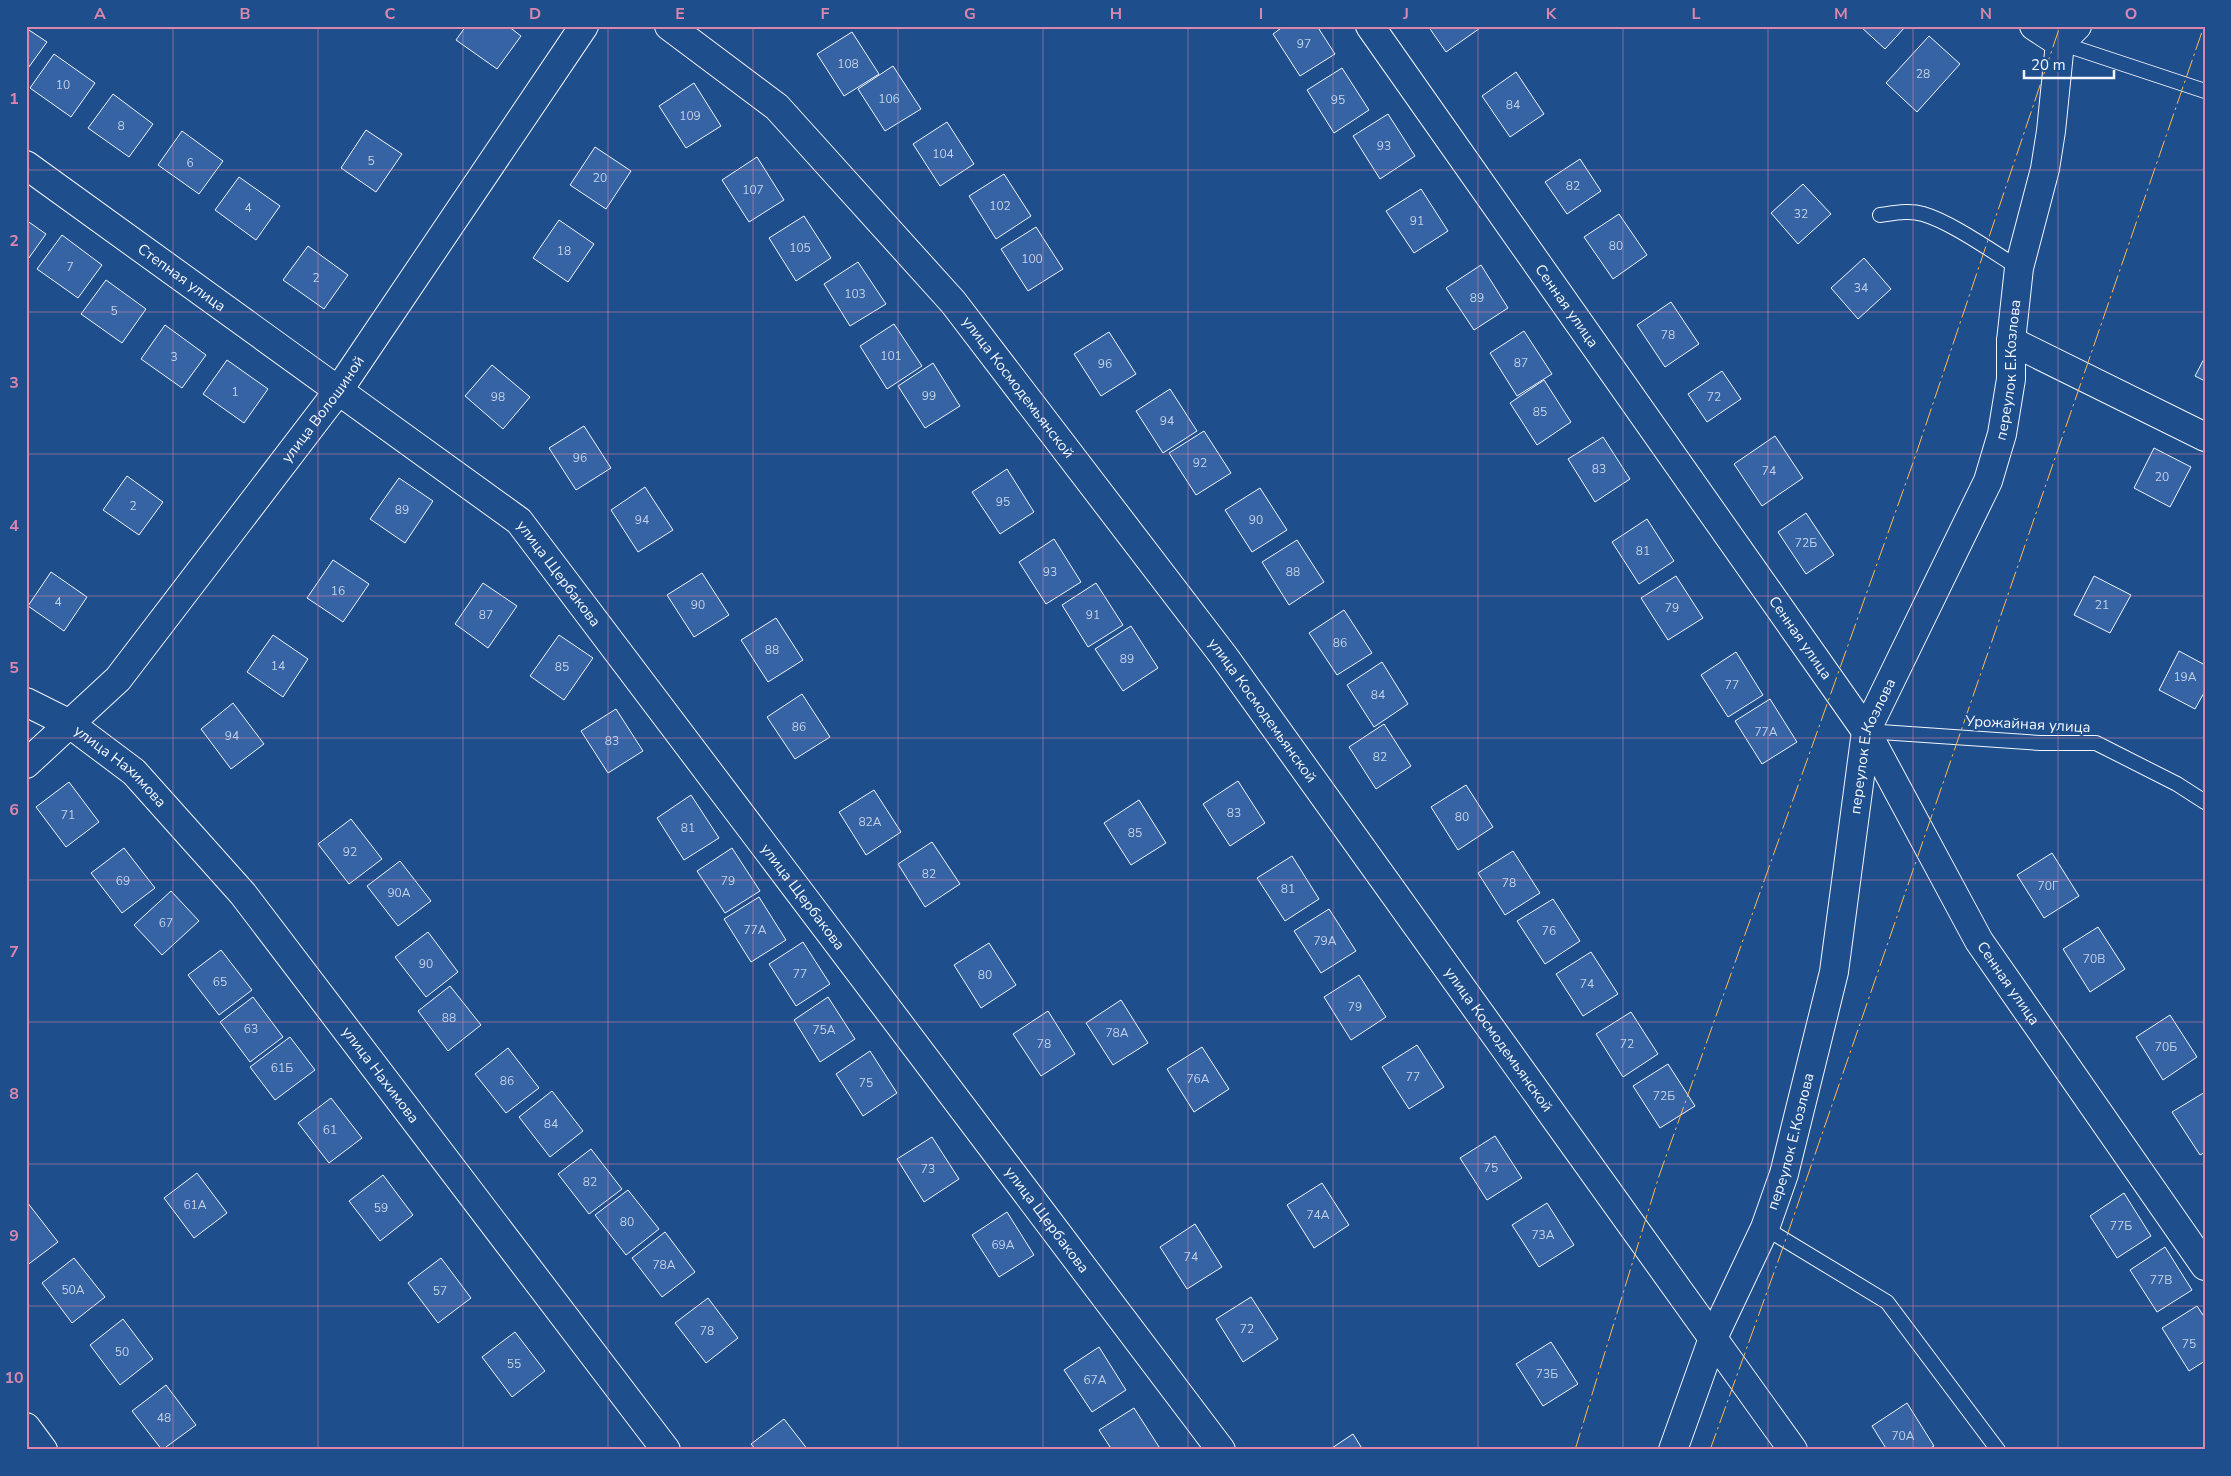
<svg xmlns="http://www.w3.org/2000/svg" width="2231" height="1476" font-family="'Nunito Sans',sans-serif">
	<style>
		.building { fill: #3563a3; stroke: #f2f6ff }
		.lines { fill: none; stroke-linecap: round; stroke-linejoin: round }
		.service-casing { stroke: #f2f6ff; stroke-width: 16 }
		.minor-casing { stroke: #f2f6ff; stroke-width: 30 }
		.tertiary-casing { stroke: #f2f6ff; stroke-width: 30 }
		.secondary-casing { stroke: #f2f6ff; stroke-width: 30 }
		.service { stroke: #1f4e8c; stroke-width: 14 }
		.minor { stroke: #1f4e8c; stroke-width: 28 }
		.tertiary { stroke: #1f4e8c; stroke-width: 28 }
		.secondary { stroke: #1f4e8c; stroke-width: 28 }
		.power { stroke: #ffb74d; stroke-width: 1; stroke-dasharray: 18 4 2.5 4; stroke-linecap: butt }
		.grid { fill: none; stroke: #da87ad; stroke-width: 1; stroke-opacity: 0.55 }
		.labels { text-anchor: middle; stroke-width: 4; stroke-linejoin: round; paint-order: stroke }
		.number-label { font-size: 12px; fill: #c3d1e8 }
		.street-label { font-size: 15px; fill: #f2f6ff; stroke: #1f4e8c }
		.neatline { fill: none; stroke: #da87ad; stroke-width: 2 }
		.grid-label { font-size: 16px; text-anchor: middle; font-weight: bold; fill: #da87ad }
	</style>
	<rect width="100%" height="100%" fill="#1f4e8c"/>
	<g class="building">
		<path d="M466 26H508L521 36 497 69 456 40Z"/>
		<path d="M1284 26H1317L1335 54 1300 76 1273 34Z"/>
		<path d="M1428 26H1483L1446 52Z"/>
		<path d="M1860 26H1906L1885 49Z"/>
		<path d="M26 28 47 42 26 71Z"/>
		<path d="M852 32 879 74 844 96 817 54Z"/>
		<path d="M1929 36 1960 64 1917 112 1886 83Z"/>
		<path d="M54 54 95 83 71 117 30 88Z"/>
		<path d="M893 66 921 109 885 131 858 89Z"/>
		<path d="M1342 68 1369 110 1334 133 1307 90Z"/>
		<path d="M1516 72 1544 114 1510 137 1482 96Z"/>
		<path d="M694 83 721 126 686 148 659 106Z"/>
		<path d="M113 94 153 124 129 157 88 128Z"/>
		<path d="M1388 114 1415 156 1380 179 1353 136Z"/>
		<path d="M947 122 974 164 940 186 913 144Z"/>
		<path d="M366 130 402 154 376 192 341 168Z"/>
		<path d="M182 131 223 161 199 194 158 165Z"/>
		<path d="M595 147 631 171 606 209 570 185Z"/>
		<path d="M757 157 784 200 749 222 722 180Z"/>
		<path d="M1580 159 1601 191 1567 214 1545 182Z"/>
		<path d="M1004 174 1031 216 996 239 969 196Z"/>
		<path d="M239 177 280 206 256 240 215 210Z"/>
		<path d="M1803 184 1831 214 1798 244 1771 213Z"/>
		<path d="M1421 189 1448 231 1414 253 1386 211Z"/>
		<path d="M1619 214 1647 255 1613 279 1584 237Z"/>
		<path d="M804 216 831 258 796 281 769 238Z"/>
		<path d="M26 220 46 234 26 262Z"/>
		<path d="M559 220 594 244 568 282 533 258Z"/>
		<path d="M1036 227 1063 269 1028 291 1001 249Z"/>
		<path d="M62 235 102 265 78 298 37 269Z"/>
		<path d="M308 246 348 275 324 309 283 280Z"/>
		<path d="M1864 258 1891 289 1858 319 1831 288Z"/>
		<path d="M858 262 886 304 850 326 824 284Z"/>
		<path d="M1481 265 1508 308 1474 330 1446 288Z"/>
		<path d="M106 280 146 309 122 343 81 314Z"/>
		<path d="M1671 302 1699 344 1665 367 1637 325Z"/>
		<path d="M894 324 922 366 887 389 860 346Z"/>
		<path d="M165 325 206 355 182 388 141 359Z"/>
		<path d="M1524 331 1552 374 1517 396 1490 353Z"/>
		<path d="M1109 332 1136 374 1101 396 1074 354Z"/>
		<path d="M2205 357V381L2195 376Z"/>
		<path d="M227 360 268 389 244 423 203 394Z"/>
		<path d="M933 363 960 406 925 428 898 386Z"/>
		<path d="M492 365 530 397 503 429 465 396Z"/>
		<path d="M1722 371 1741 399 1707 422 1688 394Z"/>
		<path d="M1544 380 1571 422 1537 445 1510 403Z"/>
		<path d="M1170 389 1197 431 1163 453 1136 411Z"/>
		<path d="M584 426 611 468 576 490 549 448Z"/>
		<path d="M1204 431 1231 473 1196 495 1169 453Z"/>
		<path d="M1775 436 1803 478 1762 506 1734 464Z"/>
		<path d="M1603 437 1630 479 1595 502 1568 459Z"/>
		<path d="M2154 448 2191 467 2170 507 2134 488Z"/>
		<path d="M1007 469 1034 512 1000 534 972 492Z"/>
		<path d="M127 476 163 502 139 535 103 510Z"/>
		<path d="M399 478 433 501 405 543 370 519Z"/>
		<path d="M645 487 673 530 638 552 611 510Z"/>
		<path d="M1260 488 1287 530 1252 552 1225 510Z"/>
		<path d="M1806 513 1834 555 1806 574 1778 532Z"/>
		<path d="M1647 519 1674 561 1639 584 1612 542Z"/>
		<path d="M1054 539 1081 582 1046 604 1019 562Z"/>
		<path d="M1297 540 1324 582 1289 605 1262 562Z"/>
		<path d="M333 560 369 584 343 622 307 598Z"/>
		<path d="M51 572 87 597 64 631 28 606Z"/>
		<path d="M702 573 729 615 694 637 667 595Z"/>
		<path d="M1676 576 1703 618 1668 640 1641 598Z"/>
		<path d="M2094 576 2131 595 2110 633 2074 615Z"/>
		<path d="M483 583 517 606 488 648 455 624Z"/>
		<path d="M1096 583 1123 625 1088 647 1062 605Z"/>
		<path d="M1344 610 1372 653 1337 675 1309 633Z"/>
		<path d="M776 618 803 660 768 682 741 640Z"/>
		<path d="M1131 626 1158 668 1123 691 1095 649Z"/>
		<path d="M273 635 308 659 283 697 247 672Z"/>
		<path d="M559 635 593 658 564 700 530 676Z"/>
		<path d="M2179 651 2205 665V691L2195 709 2159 690Z"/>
		<path d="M1736 652 1763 695 1728 717 1701 675Z"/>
		<path d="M1382 662 1408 704 1374 727 1347 685Z"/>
		<path d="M802 694 830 737 795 759 767 717Z"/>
		<path d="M1770 699 1797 742 1762 764 1735 721Z"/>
		<path d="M233 703 264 744 231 769 201 729Z"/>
		<path d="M616 709 643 751 608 773 581 731Z"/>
		<path d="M1384 724 1411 766 1376 789 1349 747Z"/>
		<path d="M1238 781 1265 823 1230 846 1203 804Z"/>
		<path d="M69 782 99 822 66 847 36 807Z"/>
		<path d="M1466 785 1493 827 1458 850 1431 807Z"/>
		<path d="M874 790 901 832 866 855 839 812Z"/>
		<path d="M691 795 719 838 684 860 657 818Z"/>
		<path d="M1139 800 1166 843 1131 865 1104 823Z"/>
		<path d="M351 819 382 859 349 884 318 844Z"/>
		<path d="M932 842 960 884 925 907 898 864Z"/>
		<path d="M124 848 155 888 122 913 91 873Z"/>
		<path d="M732 848 760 891 725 913 697 871Z"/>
		<path d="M1513 851 1540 893 1505 915 1478 873Z"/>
		<path d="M2052 853 2079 896 2044 918 2017 875Z"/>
		<path d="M1292 856 1319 899 1285 921 1257 878Z"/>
		<path d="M400 861 431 901 398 926 367 886Z"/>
		<path d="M171 891 199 921 162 955 134 925Z"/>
		<path d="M759 897 786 940 751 962 724 919Z"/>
		<path d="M1553 899 1580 941 1545 964 1517 921Z"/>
		<path d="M1329 909 1356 951 1321 973 1294 931Z"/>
		<path d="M2098 927 2125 969 2090 992 2063 949Z"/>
		<path d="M428 932 458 972 426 997 395 957Z"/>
		<path d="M803 942 830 984 796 1006 769 964Z"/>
		<path d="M989 943 1016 985 981 1008 954 965Z"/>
		<path d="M221 950 252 990 219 1015 188 975Z"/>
		<path d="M1591 952 1618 994 1583 1016 1556 974Z"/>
		<path d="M1359 975 1386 1017 1351 1040 1324 997Z"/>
		<path d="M450 986 481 1025 448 1051 418 1011Z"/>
		<path d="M253 997 283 1037 250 1062 220 1022Z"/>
		<path d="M828 997 855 1039 820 1062 794 1020Z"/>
		<path d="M1121 1000 1148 1043 1113 1065 1086 1023Z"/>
		<path d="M1048 1011 1075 1054 1041 1076 1013 1034Z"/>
		<path d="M1631 1012 1658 1054 1623 1077 1596 1034Z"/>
		<path d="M2170 1015 2197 1057 2163 1080 2136 1037Z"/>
		<path d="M290 1037 315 1070 275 1100 250 1067Z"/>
		<path d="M1417 1045 1444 1087 1409 1109 1382 1067Z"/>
		<path d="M1202 1047 1229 1089 1194 1112 1167 1069Z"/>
		<path d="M508 1048 539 1088 506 1113 475 1074Z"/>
		<path d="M870 1051 897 1093 863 1116 836 1074Z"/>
		<path d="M1668 1064 1695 1106 1660 1128 1633 1086Z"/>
		<path d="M552 1091 583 1131 550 1157 519 1117Z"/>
		<path d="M2205 1092V1152L2200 1155 2172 1112Z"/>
		<path d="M331 1098 362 1138 329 1163 298 1123Z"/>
		<path d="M1495 1136 1522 1178 1487 1200 1460 1158Z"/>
		<path d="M932 1137 959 1179 924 1202 897 1159Z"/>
		<path d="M591 1149 622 1189 589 1214 558 1174Z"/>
		<path d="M197 1173 227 1213 194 1238 164 1198Z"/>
		<path d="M383 1175 413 1215 380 1241 349 1201Z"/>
		<path d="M1322 1183 1349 1225 1314 1248 1287 1205Z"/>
		<path d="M628 1190 659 1229 626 1255 595 1215Z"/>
		<path d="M2124 1193 2151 1236 2117 1258 2090 1216Z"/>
		<path d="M27 1202 58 1242 26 1266V1203Z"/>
		<path d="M1547 1203 1574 1245 1539 1267 1512 1225Z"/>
		<path d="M1007 1212 1034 1255 999 1277 972 1235Z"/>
		<path d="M1195 1224 1222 1267 1187 1289 1160 1247Z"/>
		<path d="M665 1232 695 1272 662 1297 632 1258Z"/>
		<path d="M2165 1247 2192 1290 2157 1312 2130 1270Z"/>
		<path d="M74 1258 105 1297 72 1323 42 1283Z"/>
		<path d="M441 1258 471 1298 438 1323 408 1283Z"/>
		<path d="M1251 1297 1278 1339 1243 1362 1216 1319Z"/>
		<path d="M708 1298 738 1338 706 1363 675 1323Z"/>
		<path d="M2197 1306 2205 1318V1361L2189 1371 2162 1328Z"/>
		<path d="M123 1319 153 1359 120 1385 90 1345Z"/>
		<path d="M515 1332 545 1371 512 1397 482 1357Z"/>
		<path d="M1551 1342 1578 1384 1543 1406 1516 1364Z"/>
		<path d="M1099 1347 1126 1390 1092 1412 1064 1370Z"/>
		<path d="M166 1385 196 1425 162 1450 132 1411Z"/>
		<path d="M1907 1403 1934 1446 1927 1450H1887L1872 1426Z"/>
		<path d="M1134 1408 1161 1450H1112L1099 1430Z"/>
		<path d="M784 1419 808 1450H756L751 1444Z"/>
		<path d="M1353 1434 1363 1450H1329Z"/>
	</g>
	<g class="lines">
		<g class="service-casing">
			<g id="service">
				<path d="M2060 43 2205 91"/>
				<path d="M1880 215C1895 213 1909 210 1923 214 1951 222 1993 252 2019 268"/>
				<path d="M1866 731 2040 743H2096L2177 784 2205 802"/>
				<path d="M1765 1228 1887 1302 1998 1450"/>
			</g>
		</g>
		<g class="minor-casing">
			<g id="minor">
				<path id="s1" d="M669 26 777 107 953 302 1223 655 1793 1450"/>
				<path id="s2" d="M1370 26 1866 731 1979 941 2205 1266"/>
				<path d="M2034 26 2060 43"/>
				<path d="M2060 43 2077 26"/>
				<path id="s3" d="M26 165 519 521 1221 1450"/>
				<path d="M2011 341 2205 437"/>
				<path d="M26 1427 43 1450"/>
				<path id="s4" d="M1673 1450 1713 1338 1765 1228 1784 1174 1834 972 1866 731 1988 481 2002 434 2011 379V341L2019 268 2045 169 2051 131 2060 43"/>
			</g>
		</g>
		<g class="tertiary-casing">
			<g id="tertiary">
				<path id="s5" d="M26 764 118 679 338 391 584 26"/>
			</g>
		</g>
		<g class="secondary-casing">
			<g id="secondary">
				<path id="s6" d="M26 702 70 724 134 772 243 894 666 1450"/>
			</g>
		</g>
		<use href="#service" class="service"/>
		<use href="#minor" class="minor"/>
		<use href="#tertiary" class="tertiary"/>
		<use href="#secondary" class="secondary"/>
		<g class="power">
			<path d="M1575 1450 1659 1176 1914 460 2060 26"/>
			<path d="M1710 1450 1781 1253 2204 26"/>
		</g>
	</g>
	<path class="grid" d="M173 26V1450M318 26V1450M463 26V1450M608 26V1450M753 26V1450M898 26V1450M1043 26V1450M1188 26V1450M1333 26V1450M1478 26V1450M1623 26V1450M1768 26V1450M1913 26V1450M2058 26V1450M26 170H2205M26 312H2205M26 454H2205M26 596H2205M26 738H2205M26 880H2205M26 1022H2205M26 1164H2205M26 1306H2205"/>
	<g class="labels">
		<g class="number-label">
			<text x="1304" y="48">97</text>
			<text x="848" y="68">108</text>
			<text x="1923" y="78">28</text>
			<text x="63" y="89">10</text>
			<text x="889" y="103">106</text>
			<text x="1338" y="104">95</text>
			<text x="1513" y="109">84</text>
			<text x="690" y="120">109</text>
			<text x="121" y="130">8</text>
			<text x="1384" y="150">93</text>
			<text x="943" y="158">104</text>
			<text x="371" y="165">5</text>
			<text x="190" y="167">6</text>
			<text x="600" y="182">20</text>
			<text x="1573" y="190">82</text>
			<text x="753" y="194">107</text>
			<text x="1000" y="210">102</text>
			<text x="248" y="212">4</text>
			<text x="1801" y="218">32</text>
			<text x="1417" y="225">91</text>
			<text x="1616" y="250">80</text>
			<text x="800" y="252">105</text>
			<text x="564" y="255">18</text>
			<text x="1032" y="263">100</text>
			<text x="70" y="271">7</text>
			<text x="316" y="282">2</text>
			<text x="1861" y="292">34</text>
			<text x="855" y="298">103</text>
			<text x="1477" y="302">89</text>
			<text x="114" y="315">5</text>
			<text x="1668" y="339">78</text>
			<text x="891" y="360">101</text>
			<text x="174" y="361">3</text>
			<text x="1521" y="367">87</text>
			<text x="1105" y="368">96</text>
			<text x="235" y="396">1</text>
			<text x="929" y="400">99</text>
			<text x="498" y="401">98</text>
			<text x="1714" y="401">72</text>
			<text x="1540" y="416">85</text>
			<text x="1167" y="425">94</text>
			<text x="580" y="462">96</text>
			<text x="1200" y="467">92</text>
			<text x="1599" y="473">83</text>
			<text x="1769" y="475">74</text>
			<text x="2162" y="481">20</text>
			<text x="1003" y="506">95</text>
			<text x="133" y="510">2</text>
			<text x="402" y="514">89</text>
			<text x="642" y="524">94</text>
			<text x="1256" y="524">90</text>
			<text x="1806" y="547">72Б</text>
			<text x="1643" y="555">81</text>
			<text x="1050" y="576">93</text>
			<text x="1293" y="576">88</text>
			<text x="338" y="595">16</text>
			<text x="58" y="606">4</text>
			<text x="698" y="609">90</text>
			<text x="2102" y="609">21</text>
			<text x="1672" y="612">79</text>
			<text x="486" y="619">87</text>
			<text x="1093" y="619">91</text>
			<text x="1340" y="647">86</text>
			<text x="772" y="654">88</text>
			<text x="1127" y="663">89</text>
			<text x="278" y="670">14</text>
			<text x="562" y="671">85</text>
			<text x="2185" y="681">19А</text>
			<text x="1732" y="689">77</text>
			<text x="1378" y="699">84</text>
			<text x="799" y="731">86</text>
			<text x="1766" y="736">77А</text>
			<text x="232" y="740">94</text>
			<text x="612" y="745">83</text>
			<text x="1380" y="761">82</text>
			<text x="1234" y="817">83</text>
			<text x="68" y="819">71</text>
			<text x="1462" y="821">80</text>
			<text x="870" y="826">82А</text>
			<text x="688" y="832">81</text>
			<text x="1135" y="837">85</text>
			<text x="350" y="856">92</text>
			<text x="929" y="878">82</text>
			<text x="123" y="885">69</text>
			<text x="728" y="885">79</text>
			<text x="1509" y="887">78</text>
			<text x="2048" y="890">70Г</text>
			<text x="1288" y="893">81</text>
			<text x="399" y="897">90А</text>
			<text x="166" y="927">67</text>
			<text x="755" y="934">77А</text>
			<text x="1549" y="935">76</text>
			<text x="1325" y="945">79А</text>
			<text x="2094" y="963">70В</text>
			<text x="426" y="968">90</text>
			<text x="800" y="978">77</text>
			<text x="985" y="979">80</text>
			<text x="220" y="986">65</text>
			<text x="1587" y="988">74</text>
			<text x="1355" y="1011">79</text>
			<text x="449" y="1022">88</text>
			<text x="251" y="1033">63</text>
			<text x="824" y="1034">75А</text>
			<text x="1117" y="1037">78А</text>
			<text x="1044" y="1048">78</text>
			<text x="1627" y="1048">72</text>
			<text x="2166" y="1051">70Б</text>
			<text x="282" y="1072">61Б</text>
			<text x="1413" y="1081">77</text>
			<text x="1198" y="1083">76А</text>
			<text x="507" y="1085">86</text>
			<text x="866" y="1087">75</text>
			<text x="1664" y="1100">72Б</text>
			<text x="551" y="1128">84</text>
			<text x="330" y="1134">61</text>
			<text x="1491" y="1172">75</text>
			<text x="928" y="1173">73</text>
			<text x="590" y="1186">82</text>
			<text x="195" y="1209">61А</text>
			<text x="381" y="1212">59</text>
			<text x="1318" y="1219">74А</text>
			<text x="627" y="1226">80</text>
			<text x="2121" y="1230">77Б</text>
			<text x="1543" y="1239">73А</text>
			<text x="1003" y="1249">69А</text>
			<text x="1191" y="1261">74</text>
			<text x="664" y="1269">78А</text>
			<text x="2161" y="1284">77В</text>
			<text x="73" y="1294">50А</text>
			<text x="440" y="1295">57</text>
			<text x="1247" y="1333">72</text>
			<text x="707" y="1335">78</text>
			<text x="2189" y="1348">75</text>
			<text x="122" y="1356">50</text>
			<text x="514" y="1368">55</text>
			<text x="1547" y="1378">73Б</text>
			<text x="1095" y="1384">67А</text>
			<text x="164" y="1422">48</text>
			<text x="1903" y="1440">70А</text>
		</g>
		<g class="street-label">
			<text dy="5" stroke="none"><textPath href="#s3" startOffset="192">Степная улица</textPath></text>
			<text dy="5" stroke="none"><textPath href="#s2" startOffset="342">Сенная улица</textPath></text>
			<text dy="5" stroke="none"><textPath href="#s4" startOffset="1141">переулок Е.Козлова</textPath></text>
			<text dy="5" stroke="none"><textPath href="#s1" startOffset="505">улица Космодемьянской</textPath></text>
			<text dy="5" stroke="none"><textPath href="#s5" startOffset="464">улица Волошиной</textPath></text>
			<text dy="5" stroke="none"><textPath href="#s3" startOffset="674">улица Щербакова</textPath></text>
			<text dy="5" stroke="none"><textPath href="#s2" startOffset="748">Сенная улица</textPath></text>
			<text dy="5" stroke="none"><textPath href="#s1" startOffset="910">улица Космодемьянской</textPath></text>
			<text transform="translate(2028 724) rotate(3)" y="5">Урожайная улица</text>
			<text dy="5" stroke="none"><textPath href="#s4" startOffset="736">переулок Е.Козлова</textPath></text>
			<text dy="5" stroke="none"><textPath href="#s6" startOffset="115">улица Нахимова</textPath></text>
			<text dy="5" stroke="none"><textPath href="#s3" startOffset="1079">улица Щербакова</textPath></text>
			<text dy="5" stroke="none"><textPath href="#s2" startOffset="1152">Сенная улица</textPath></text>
			<text dy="5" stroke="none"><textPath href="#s1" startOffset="1315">улица Космодемьянской</textPath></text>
			<text dy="5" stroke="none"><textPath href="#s6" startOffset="520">улица Нахимова</textPath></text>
			<text dy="5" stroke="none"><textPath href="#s4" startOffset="331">переулок Е.Козлова</textPath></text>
			<text dy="5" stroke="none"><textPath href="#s3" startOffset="1484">улица Щербакова</textPath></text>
		</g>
	</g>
	<rect width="2231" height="1476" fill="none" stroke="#1f4e8c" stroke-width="55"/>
	<path d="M2024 70v8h90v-8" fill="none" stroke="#f2f6ff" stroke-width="2.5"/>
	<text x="2031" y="70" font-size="15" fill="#f2f6ff" stroke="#1f4e8c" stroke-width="4" paint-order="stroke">20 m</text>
	<rect x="28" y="28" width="2176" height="1420" class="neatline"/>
	<g class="grid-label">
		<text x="100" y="19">A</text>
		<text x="245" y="19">B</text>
		<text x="390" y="19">C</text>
		<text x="535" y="19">D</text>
		<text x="680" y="19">E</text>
		<text x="825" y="19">F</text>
		<text x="970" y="19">G</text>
		<text x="1116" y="19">H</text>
		<text x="1261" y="19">I</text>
		<text x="1406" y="19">J</text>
		<text x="1551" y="19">K</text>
		<text x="1696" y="19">L</text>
		<text x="1841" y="19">M</text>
		<text x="1986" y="19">N</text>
		<text x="2131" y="19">O</text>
		<text x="14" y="104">1</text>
		<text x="14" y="246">2</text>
		<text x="14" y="388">3</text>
		<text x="14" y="531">4</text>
		<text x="14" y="673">5</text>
		<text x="14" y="815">6</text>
		<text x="14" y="957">7</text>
		<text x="14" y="1099">8</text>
		<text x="14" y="1241">9</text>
		<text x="14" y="1383">10</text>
	</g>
</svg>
